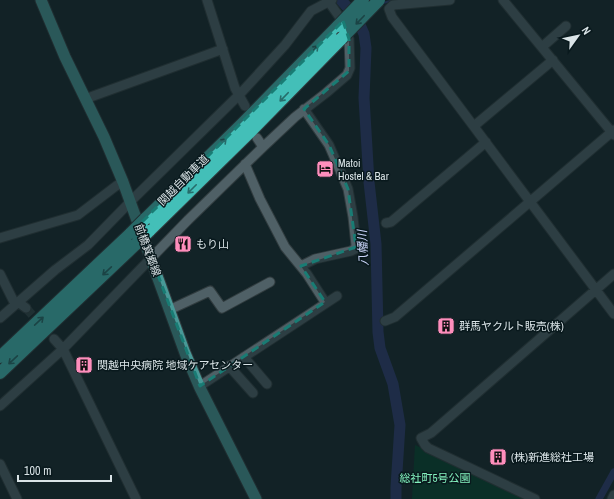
<svg xmlns="http://www.w3.org/2000/svg" width="614" height="499" font-family="'Archivo Narrow','Noto Sans JP',sans-serif">
  <style>
    .park { fill: #003f29 }
    .lines { fill: none; stroke-linecap: round; stroke-linejoin: round }
    .stream { stroke: #2d3870; stroke-width: 2 }
    .canal { stroke: #2d3870; stroke-width: 7 }
    .river { stroke: #2d3870; stroke-width: 11 }
    .minor-tunnel { stroke: #304044; stroke-width: 9; stroke-dasharray: 9 4.5; stroke-linecap: butt }
    .minor-casing { stroke: #313c3f; stroke-width: 11 }
    .major-casing { stroke: #313c3f; stroke-width: 13 }
    .highway-casing { stroke: #313c3f; stroke-width: 14 }
    .minor { stroke: #4f6066; stroke-width: 9 }
    .major { stroke: #489997; stroke-width: 11 }
    .highway { stroke: #43bfb8; stroke-width: 12 }
    .highway-bridge-casing { stroke: #313c3f; stroke-width: 14; stroke-linecap: butt }
    .highway-bridge { stroke: #43bfb8; stroke-width: 12 }
    .oneway { stroke: #266c6a }
    .marked { fill: none; stroke: #197c74; stroke-width: 3; stroke-dasharray: 8 5; stroke-linejoin: round }
    .labels { text-anchor: middle; stroke-width: 3; stroke-linejoin: round; paint-order: stroke }
    .poi-label { font-size: 11px; fill: #dae4e7; stroke: #09191d; text-anchor: start }
    .street-label { font-size: 11px; fill: #dae4e7; stroke: #09191d }
    .park-label { font-size: 11px; fill: #83f2be; stroke: #09191d }
    .water-label { font-size: 12px; font-style: italic; fill: #c8d3f6; stroke: #09191d }
  </style>
  <rect width="100%" height="100%" fill="#122327"/>
  <!-- park -->
  <path class="park" d="M 415,445 L 529,499 L 412,499 Z"/>
  <g class="lines">
    <!-- stream -->
    <path class="stream" d="M 383,3 L 394,0"/>
    <!-- canal -->
    <path class="canal" d="M 599,499 L 614,472"/>
    <!-- river -->
    <path class="river" d="M 341,0 L 357,18 L 364,34 L 366,48 L 364,98 L 369,182 L 376,244 L 378,332 L 380,348 L 393,384 L 400,425 L 396,487 L 396,499"/>
    <!-- minor-tunnel -->
    <path class="minor-tunnel" d="M 26,308 L 54,339"/>
    <defs>
      <path id="minor" d="M 207,0 L 235,88 L 245,106
        M 450,0 L 393,5 L 389,9 L 392,17 L 614,314
        M 503,0 L 614,135
        M 542,47 L 566,26
        M 85,99 L 223,49
        M 474,126 L 553,60
        M 257,138 L 263,147
        M 245,164 L 260,199 L 285,247 L 307,274 L 325,302
        M 386,223 L 391,222 L 486,142
        M 0,238 L 78,215 L 116,186 L 123,182
        M 301,266 L 315,259 L 351,251 L 355,249 L 356,245 L 353,217 L 348,189 L 329,145 L 304,109
        M 0,274 L 14,302 L 18,302 L 26,308
        M 169,310 L 210,291 L 222,308 L 270,282
        M 0,318 L 55,270 L 88,245 L 131,201 L 240,94 L 285,45 L 311,11 L 332,0
        M 385,321 L 395,317 L 614,130
        M 54,339 L 63,349 L 136,499
        M 244,357 L 267,384
        M 229,366 L 253,393
        M 200,386 L 337,296
        M 0,406 L 63,349 L 188,220 L 263,147 L 295,117 L 326,93 L 347,75 L 350,68 L 349,39 L 343,22 L 329,2
        M 0,464 L 17,499
        M 535,499 L 428,448 L 425,445 L 421,438 L 431,433 L 614,274
        M 612,499 L 614,495"/>
      <path id="major" d="M 41,0 L 65,57 L 104,137 L 123,182 L 185,353 L 200,388 L 256,499"/>
      <path id="highway" d="M 145,219 L 242,124 L 338,26
        M 149,231 L 249,133 L 341,39
        M 0,357 L 131,233
        M 0,373 L 136,244"/>
    </defs>
    <!-- minor casing -->
    <use href="#minor" class="minor-casing"/>
    <!-- major casing -->
    <use href="#major" class="major-casing"/>
    <!-- highway casing -->
    <use href="#highway" class="highway-casing"/>
    <!-- minor -->
    <use href="#minor" class="minor"/>
    <!-- major -->
    <use href="#major" class="major"/>
    <!-- highway -->
    <use href="#highway" class="highway"/>
    <defs>
      <path id="highway-bridge" d="M 338,26 L 363,0
        M 341,39 L 379,0
        M 131,233 L 145,219
        M 136,244 L 149,231"/>
    </defs>
    <!-- highway-bridge casing -->
    <use href="#highway-bridge" class="highway-bridge-casing"/>
    <!-- highway-bridge -->
    <use href="#highway-bridge" class="highway-bridge"/>
  </g>
  <!-- one-way arrows -->
  <defs><path id="oneway-shaft" d="M-6 0H5M1.5-3L5.5 0L1.5 3" fill="none" stroke-width="1.6" stroke-linecap="round" stroke-linejoin="round"/></defs>
  <g class="oneway">
    <use href="#oneway-shaft" transform="translate(360 20) rotate(134)"/>
    <use href="#oneway-shaft" transform="translate(314 50) rotate(-46)"/>
    <use href="#oneway-shaft" transform="translate(284 97) rotate(134)"/>
    <use href="#oneway-shaft" transform="translate(222 143) rotate(-45)"/>
    <use href="#oneway-shaft" transform="translate(192 189) rotate(135)"/>
    <use href="#oneway-shaft" transform="translate(107 271) rotate(137)"/>
    <use href="#oneway-shaft" transform="translate(39 321) rotate(-43)"/>
    <use href="#oneway-shaft" transform="translate(13 360) rotate(137)"/>
  </g>
  <!-- marked area -->
  <path d="M0 0H614V499H0ZM 343,21 L 349,39 L 349,71 L 304,109 L 329,145 L 348,189 L 356,247 L 301,266 L 325,302 L 200,386 L 139,225 Z" fill="#122327" fill-opacity=".55" fill-rule="evenodd"/>
  <path class="marked" d="M 343,21 L 349,39 L 349,71 L 304,109 L 329,145 L 348,189 L 356,247 L 301,266 L 325,302 L 200,386 L 139,225 Z"/>
  <!-- icons -->
  <defs>
    <symbol id="hotel-square" viewBox="-11 -11 22 22"><rect x="-9" y="-9" width="18" height="18" rx="4" fill="#fe8ebc" stroke="#09191d"/><path d="M-6-4.5h1.5V1H6V5H4.5V3h-9V5H-6ZM-4 0a1.8 1.8 0 1 1 3.6 0ZM.5 0V-2.5h3Q6-2.5 6 0Z" fill="#111"/></symbol>
    <symbol id="restaurant-square" viewBox="-11 -11 22 22"><rect x="-9" y="-9" width="18" height="18" rx="4" fill="#fe8ebc" stroke="#09191d"/><path d="M-5-6h1v4h1v-4h1v4h1v-4h1v5L-1.5 .5V6h-2V.5L-5-1ZM5-6V6H3V1.5H1.5Q1.5-4 5-6Z" fill="#111"/></symbol>
    <symbol id="building-square" viewBox="-11 -11 22 22"><rect x="-9" y="-9" width="18" height="18" rx="4" fill="#fe8ebc" stroke="#09191d"/><path d="M-4-6H4V6H1V3H-1V6H-4ZM-2.5-4.3h1.7v1.8h-1.7ZM.8-4.3h1.7v1.8H.8ZM-2.5-1h1.7V.8h-1.7ZM.8-1h1.7V.8H.8Z" fill="#111"/></symbol>
  </defs>
  <g fill-rule="evenodd">
    <use href="#hotel-square" x="315" y="159" width="20" height="20"/>
    <use href="#restaurant-square" x="173" y="234" width="20" height="20"/>
    <use href="#building-square" x="436" y="316" width="20" height="20"/>
    <use href="#building-square" x="74" y="355" width="20" height="20"/>
    <use href="#building-square" x="488" y="447" width="20" height="20"/>
  </g>
  <g class="labels">
    <!-- poi labels -->
    <g class="poi-label">
      <text x="338" y="167">Matoi<tspan x="338" dy="13">Hostel &amp; Bar</tspan></text>
      <text x="196" y="248">もり山</text>
      <text x="459" y="330">群馬ヤクルト販売(株)</text>
      <text x="97" y="369">関越中央病院 地域ケアセンター</text>
      <text x="511" y="461">(株)新進総社工場</text>
    </g>
    <!-- street labels -->
    <g class="street-label">
      <text transform="translate(183 180) rotate(-45)" y="4">関越自動車道</text>
      <text transform="translate(148 250) rotate(70)" y="4">前橋箕郷線</text>
    </g>
    <!-- park labels -->
    <g class="park-label">
      <text x="435" y="482">総社町5号公園</text>
    </g>
    <!-- water labels -->
    <g class="water-label">
      <text transform="translate(363 248) rotate(-93)" y="4">八幡川</text>
    </g>
  </g>
  <!-- north arrow -->
  <g transform="translate(578 36) rotate(57)" stroke="#09191d" stroke-width="3" paint-order="stroke">
  <path d="M0-3L7 15L0 10L-7 15Z" fill="#dae4e7"/>
  <text y="-6" font-size="11" font-weight="bold" text-anchor="middle" fill="#dae4e7">N</text>
  </g>
  <!-- scale -->
  <path d="M18 475v6h93v-6" fill="none" stroke="#dae4e7" stroke-width="2"/>
  <text x="24" y="475" font-size="12" fill="#dae4e7" stroke="#09191d" stroke-width="3" paint-order="stroke">100 m</text>
</svg>
